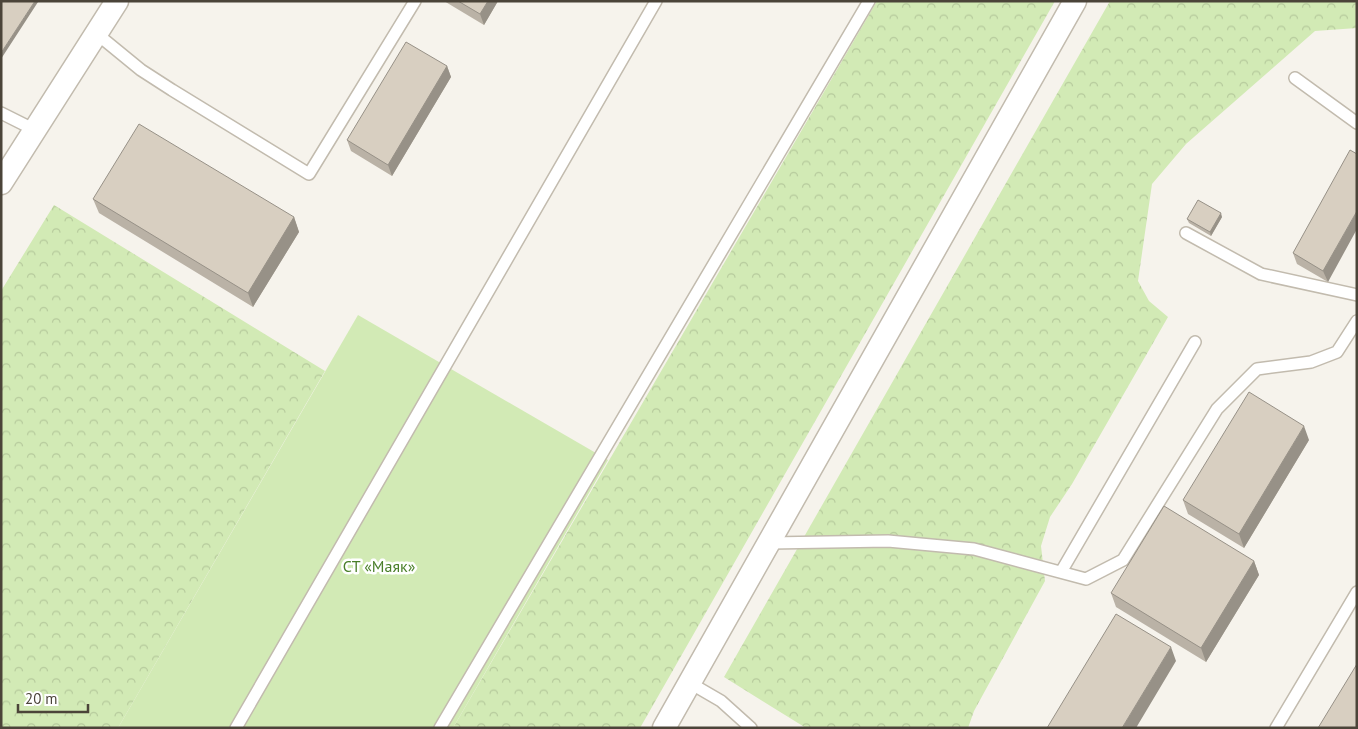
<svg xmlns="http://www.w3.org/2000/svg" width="1358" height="729" font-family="'PT Sans',sans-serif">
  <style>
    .forest { fill: url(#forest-crowns) }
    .garden { fill: #d2eab5 }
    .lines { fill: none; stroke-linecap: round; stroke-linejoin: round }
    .service-casing { stroke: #c2bbae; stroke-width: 14 }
    .minor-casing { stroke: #c2bbae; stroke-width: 25 }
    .service { stroke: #fff; stroke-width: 11 }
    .minor { stroke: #fff; stroke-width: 22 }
    .wall { fill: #bab2a6 }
    .shaded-wall { fill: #979187 }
    .building { fill: #d8cfc1; stroke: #979187 }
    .labels { text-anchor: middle; stroke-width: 5; stroke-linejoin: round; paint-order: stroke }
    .park-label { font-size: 16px; fill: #4a7f2a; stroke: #fff }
  </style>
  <defs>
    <pattern id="forest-crowns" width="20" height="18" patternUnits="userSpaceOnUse" patternTransform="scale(1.25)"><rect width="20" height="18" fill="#d2eab5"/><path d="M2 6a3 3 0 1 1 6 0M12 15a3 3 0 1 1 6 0" fill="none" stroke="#b6ca9c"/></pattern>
  </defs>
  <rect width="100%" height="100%" fill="#f6f3ec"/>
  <!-- forest -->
  <path class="forest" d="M 877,1 L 1055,1 L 640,728 L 453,728 Z
    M 1110,1 L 1357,1 L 1357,28 L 1315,31 L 1186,144 L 1152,184 L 1138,281 L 1149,301 L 1168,317 L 1072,484 L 1050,517 L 1041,546 L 1045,581 L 974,711 L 968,728 L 806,728 L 724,677 Z
    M 54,205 L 325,371 L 118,728 L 1,728 L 1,291 Z"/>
  <!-- garden -->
  <path class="garden" d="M 358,315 L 608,460 L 453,728 L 118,728 Z"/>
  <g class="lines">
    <defs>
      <path id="service" d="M 97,34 L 141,70 L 172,90 L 309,174 L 415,1
        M 1295,78 L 1357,123
        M 1,113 L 35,130
        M 1186,233 L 1261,274 L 1357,295
        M 770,543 L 888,541 L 974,549 L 1086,579 L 1123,560 L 1217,409 L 1257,369 L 1311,362 L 1337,352 L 1357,321
        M 1061,572 L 1195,342
        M 690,683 L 721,701 L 751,728
        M 236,728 L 656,1
        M 440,728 L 869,1
        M 1276,728 L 1357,592"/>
      <path id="minor" d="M 1,183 L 117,1
        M 664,728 L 1075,1"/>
    </defs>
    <!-- service casing -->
    <use href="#service" class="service-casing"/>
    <!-- minor casing -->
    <use href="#minor" class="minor-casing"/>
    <!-- service -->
    <use href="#service" class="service"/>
    <!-- minor -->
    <use href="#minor" class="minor"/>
  </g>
  <!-- wall -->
  <path class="wall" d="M 444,1 L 498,1 L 484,25 Z
    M 447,66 L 451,77 L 392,176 L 351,151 L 347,140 Z
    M 1357,154 L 1328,282 L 1297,264 L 1293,253 Z
    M 93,199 L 294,217 L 299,232 L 253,307 L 99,213 Z
    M 1222,217 L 1211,236 L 1189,223 L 1187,219 Z
    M 1309,440 L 1244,548 L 1188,514 L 1183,500 Z
    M 1254,561 L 1259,575 L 1206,662 L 1116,607 L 1111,593 Z"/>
  <!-- shaded-wall -->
  <path class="shaded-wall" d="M 35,1 L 38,2 L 1,59 L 1,53 Z
    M 488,1 L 498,1 L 484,25 L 480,14 Z
    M 447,66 L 451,77 L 392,176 L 388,165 Z
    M 1357,211 L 1357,229 L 1328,282 L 1323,271 Z
    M 1221,213 L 1222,217 L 1211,236 L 1210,232 Z
    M 294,217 L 299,232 L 253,307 L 248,293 Z
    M 1304,426 L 1309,440 L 1244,548 L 1239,534 Z
    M 1254,561 L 1259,575 L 1206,662 L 1201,648 Z
    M 1171,647 L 1176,661 L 1136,728 L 1122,728 Z"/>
  <!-- building -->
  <path class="building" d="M 1,1 L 35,1 L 1,53 Z
    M 458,1 L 488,1 L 480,14 Z
    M 406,42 L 447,66 L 388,165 L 347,140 Z
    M 139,124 L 294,217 L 248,293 L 93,199 Z
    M 1350,150 L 1357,154 L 1357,211 L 1323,271 L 1293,253 Z
    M 1198,200 L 1221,213 L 1210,232 L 1187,219 Z
    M 1249,392 L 1304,426 L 1239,534 L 1183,500 Z
    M 1164,506 L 1254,561 L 1201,648 L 1111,593 Z
    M 1116,614 L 1171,647 L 1122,728 L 1047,728 Z
    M 1357,664 L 1357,728 L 1318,728 Z"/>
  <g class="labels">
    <!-- park labels -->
    <g class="park-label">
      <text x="379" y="572">СТ «Маяк»</text>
    </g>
  </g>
  <!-- border -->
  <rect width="1358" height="729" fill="none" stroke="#4b4439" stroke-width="5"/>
  <!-- scale -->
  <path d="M18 704v8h70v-8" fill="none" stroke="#4b4439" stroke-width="2.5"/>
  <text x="25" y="704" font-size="15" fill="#4b4439" stroke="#ffffff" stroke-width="4" paint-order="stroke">20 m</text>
</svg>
